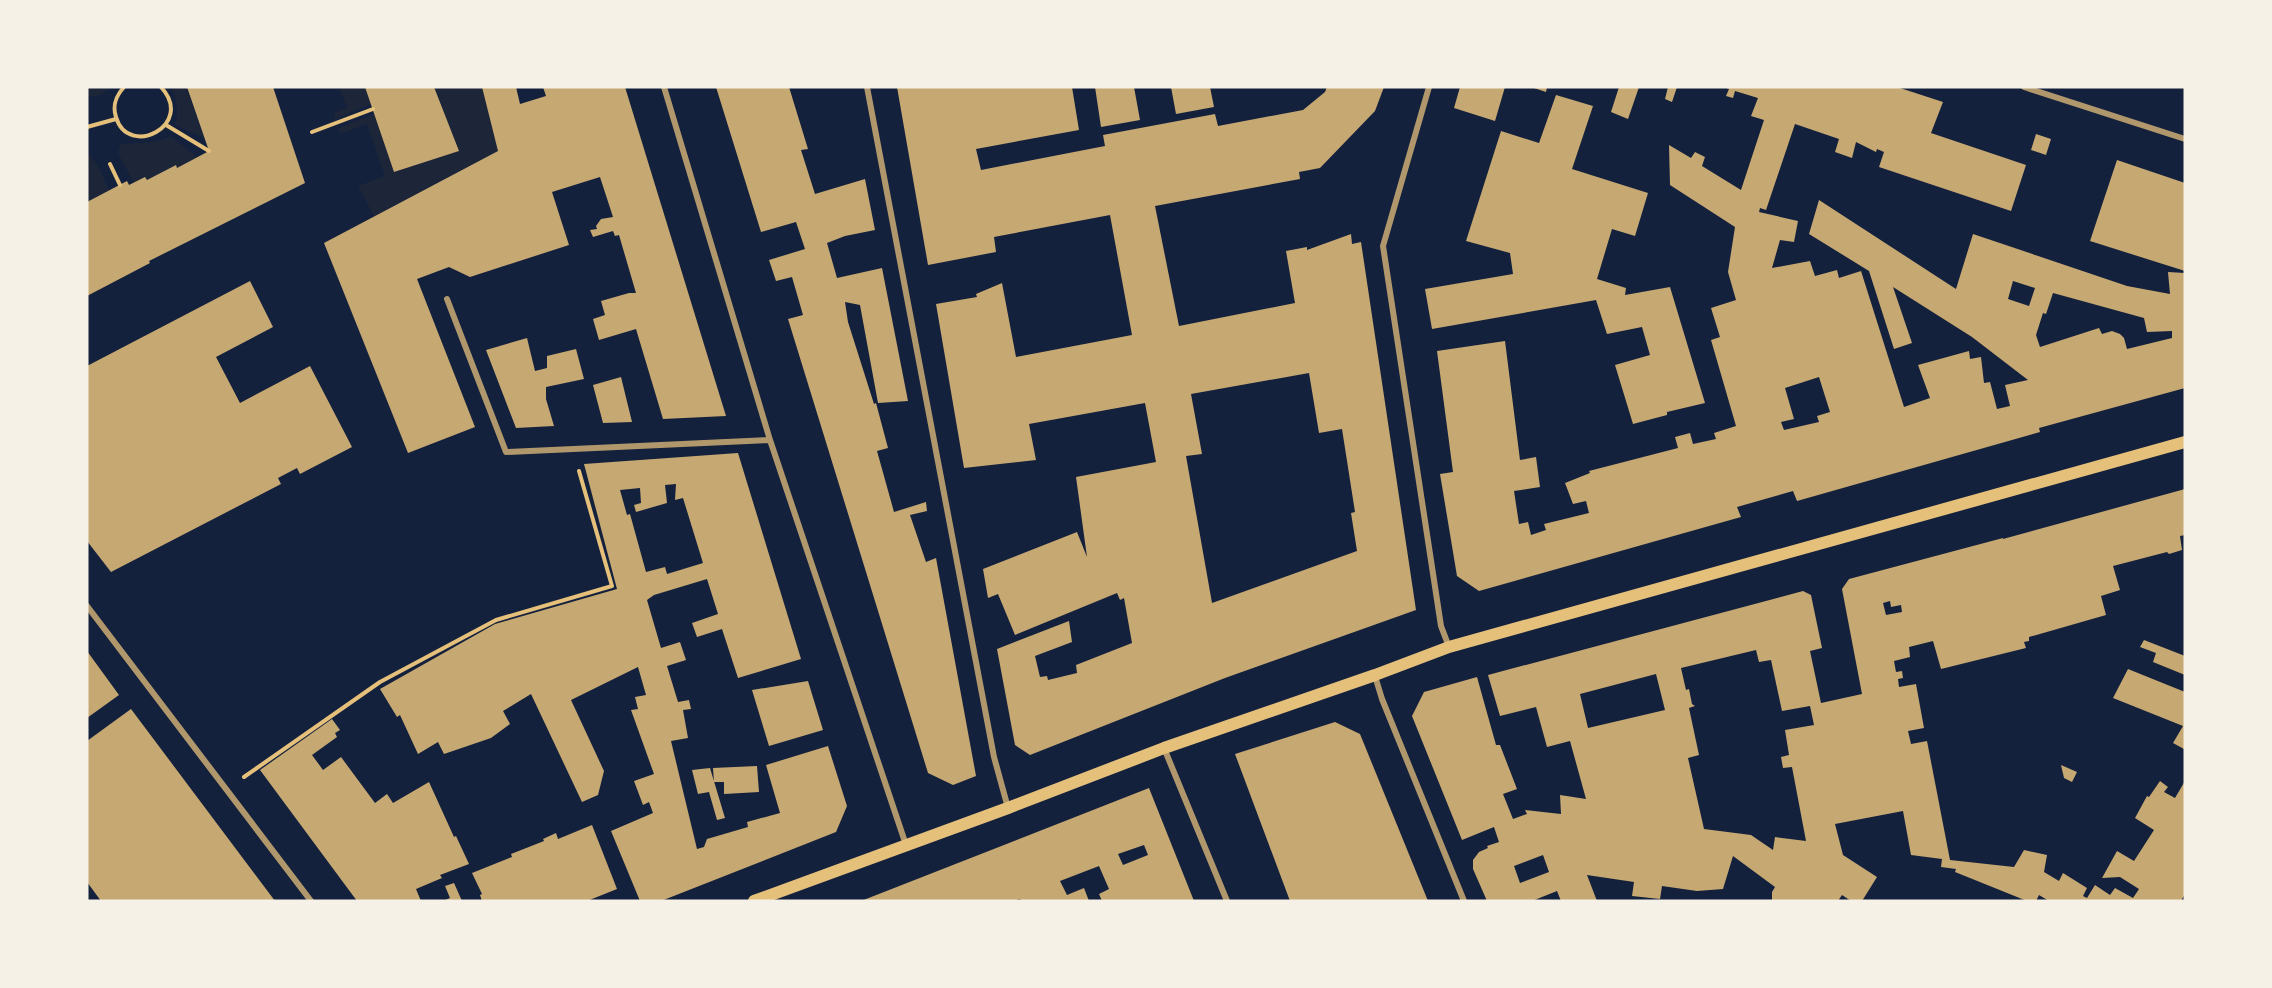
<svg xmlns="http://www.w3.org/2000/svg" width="2272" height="988" font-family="'Varela Round',sans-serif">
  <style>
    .green { fill: #1d2539 }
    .building { fill: #c6a872; fill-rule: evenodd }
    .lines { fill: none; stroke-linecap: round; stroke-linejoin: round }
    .path { stroke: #e5c07b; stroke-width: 4 }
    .minor { stroke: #b1986c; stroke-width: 6 }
    .secondary { stroke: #e5c07b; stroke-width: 12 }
  </style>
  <rect width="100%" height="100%" fill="#14213d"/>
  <!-- green -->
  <path class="green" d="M 87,87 L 110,87 C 103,94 98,97 87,96 Z
    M 171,87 L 186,87 L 204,138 L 175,125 C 179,111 177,101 171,87 Z
    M 339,87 L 365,87 L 371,104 L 335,119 L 334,113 L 347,108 Z
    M 437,87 L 482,87 L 498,151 L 374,216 L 358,186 L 385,176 L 367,124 L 340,134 L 339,128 L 374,114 L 395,172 L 458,151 L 435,88 Z
    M 171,136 L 197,157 L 178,168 L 175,165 L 147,180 L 145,177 L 134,183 L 118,153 L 120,144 C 140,142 152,145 171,136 Z
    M 87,152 L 98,166 L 109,190 L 87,202 Z"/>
  <!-- building -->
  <path class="building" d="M 187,87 L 273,87 L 305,183 L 149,261 L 150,263 L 87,296 L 87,202 L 127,181 L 129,185 L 145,177 L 147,180 L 176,165 L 177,168 L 209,151 Z
    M 365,87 L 434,87 L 459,151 L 394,172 Z
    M 482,87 L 516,87 L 520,104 L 546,96 L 543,87 L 625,87 L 726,416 L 663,419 L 636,329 L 599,340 L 593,319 L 605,315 L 601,301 L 629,293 L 636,293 L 619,235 L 615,236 L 613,231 L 593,237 L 590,230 L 597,229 L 596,226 L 601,219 L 613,217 L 600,177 L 552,192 L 569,245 L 470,277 L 449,267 L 417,279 L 475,427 L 408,453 L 324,243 L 498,151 Z
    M 716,87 L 789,87 L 808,149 L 801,150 L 815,194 L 865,179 L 875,230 L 845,236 L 827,243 L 837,278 L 882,268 L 908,401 L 878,403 L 860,305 L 845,302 L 848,322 L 874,404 L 876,403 L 888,448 L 877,451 L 894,512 L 926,502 L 927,511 L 910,515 L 926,562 L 936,558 L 976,776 L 953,785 L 928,773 L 788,319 L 803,315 L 792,277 L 776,281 L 769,260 L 805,249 L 796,222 L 761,232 Z
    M 897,87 L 1072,87 L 1079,130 L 976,149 L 981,170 L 1105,146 L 1103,135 L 1215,114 L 1218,126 L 1303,110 L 1325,92 L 1327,87 L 1384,87 L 1375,111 L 1320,168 L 1299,172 L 1300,179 L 1155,206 L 1179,326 L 1295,303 L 1286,251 L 1307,247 L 1307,250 L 1351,234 L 1352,244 L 1361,242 L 1416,610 L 1225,678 L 1030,755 L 1015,745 L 997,649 L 1069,621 L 1072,642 L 1035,656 L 1040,677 L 1047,676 L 1048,680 L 1077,673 L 1076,665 L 1132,643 L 1124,598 L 1120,600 L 1117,593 L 1015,635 L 998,594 L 988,598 L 983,569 L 1077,532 L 1087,557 L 1076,477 L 1156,462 L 1145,403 L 1029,424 L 1036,460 L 964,468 L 936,304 L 977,297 L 976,294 L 1002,283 L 1016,357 L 1132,335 L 1110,215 L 994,237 L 996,252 L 928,265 ZM 1309,373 L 1319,433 L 1342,429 L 1355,512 L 1351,513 L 1357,551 L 1212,603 L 1186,456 L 1202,454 L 1191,394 Z
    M 1095,87 L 1134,87 L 1140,120 L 1101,127 Z
    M 1171,87 L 1210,87 L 1214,107 L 1176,114 Z
    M 1460,87 L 1505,87 L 1495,121 L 1454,108 Z
    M 1531,87 L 1547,87 L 1546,92 Z
    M 1619,87 L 1639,87 L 1628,119 L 1611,112 Z
    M 1668,87 L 1677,87 L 1672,102 L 1665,99 Z
    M 1724,87 L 1897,87 L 1943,102 L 1931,133 L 2026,165 L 2011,211 L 1879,167 L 1884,152 L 1877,149 L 1876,152 L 1856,142 L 1852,158 L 1835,152 L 1839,139 L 1795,124 L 1766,210 L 1760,208 L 1759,212 L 1798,221 L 1794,242 L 1780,240 L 1772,268 L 1810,261 L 1815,276 L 1837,270 L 1839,278 L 1861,271 L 1904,407 L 1930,398 L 1918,365 L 1969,351 L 1970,359 L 1981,357 L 1984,383 L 1990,382 L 1997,409 L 2010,406 L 2005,385 L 2028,380 L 1972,337 L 1893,287 L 1912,343 L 1894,349 L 1869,271 L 1809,234 L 1819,200 L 1956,289 L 1973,234 L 2127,286 L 2170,294 L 2168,272 L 2185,273 L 2185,388 L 2039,428 L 2040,432 L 1797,501 L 1793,491 L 1737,507 L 1741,517 L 1479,591 L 1457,576 L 1440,474 L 1453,472 L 1437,351 L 1505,341 L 1520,460 L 1536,457 L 1540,487 L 1514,491 L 1519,524 L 1528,522 L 1531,535 L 1546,530 L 1544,524 L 1589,513 L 1586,501 L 1573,504 L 1565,483 L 1590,473 L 1589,471 L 1678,448 L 1675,437 L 1690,433 L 1693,444 L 1716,439 L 1714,433 L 1736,426 L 1711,340 L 1720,337 L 1711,308 L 1736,300 L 1728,272 L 1735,227 L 1670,185 L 1669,145 L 1691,158 L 1695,152 L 1705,157 L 1702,166 L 1741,190 L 1764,120 L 1751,116 L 1758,98 L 1735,91 L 1733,98 L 1726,96 L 1729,89 ZM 2013,281 L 2035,288 L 2029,306 L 2008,299 ZM 2053,293 L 2144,318 L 2147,332 L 2172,331 L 2172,338 L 2127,349 L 2124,338 L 2120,334 L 2112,331 L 2102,334 L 2099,328 L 2040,347 L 2036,335 L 2043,313 L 2046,314 ZM 1819,377 L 1830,412 L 1817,416 L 1819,422 L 1784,430 L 1781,422 L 1794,419 L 1785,388 Z
    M 1556,95 L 1593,106 L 1572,169 L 1648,193 L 1635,236 L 1612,229 L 1597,279 L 1626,288 L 1625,295 L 1670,287 L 1705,403 L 1667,412 L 1667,415 L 1633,424 L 1615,365 L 1650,355 L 1642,327 L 1607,334 L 1596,300 L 1432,329 L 1425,289 L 1513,274 L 1510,253 L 1466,241 L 1501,131 L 1539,143 Z
    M 2036,134 L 2051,139 L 2046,155 L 2031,150 Z
    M 2117,160 L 2185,183 L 2185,271 L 2090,241 Z
    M 250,281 L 273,327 L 216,357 L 240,403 L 310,366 L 352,447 L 300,474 L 297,468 L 278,478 L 281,484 L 111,572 L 87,541 L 87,366 Z
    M 527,338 L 535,371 L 547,368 L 547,356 L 576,349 L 584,379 L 546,387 L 546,399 L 554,426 L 516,428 L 486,350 Z
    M 621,377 L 632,422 L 603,423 L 593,385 Z
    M 738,453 L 801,659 L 738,678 L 722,629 L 697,637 L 692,623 L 718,614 L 707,579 L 654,595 L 647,600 L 661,648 L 680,642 L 686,660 L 667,666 L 678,702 L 689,700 L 691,709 L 683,710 L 688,738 L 671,741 L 697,849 L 704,847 L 707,839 L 748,827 L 747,822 L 780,813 L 766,765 L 828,746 L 847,806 L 836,832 L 661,901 L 640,901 L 611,831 L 653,813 L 649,802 L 643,805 L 634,781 L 654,774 L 631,710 L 638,709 L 635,697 L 646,695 L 638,667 L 571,700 L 604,771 L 598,795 L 582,802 L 531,694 L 503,711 L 510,724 L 491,738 L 444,754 L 438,742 L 418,754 L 400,715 L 397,717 L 380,689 L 495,624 L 617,589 L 584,464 ZM 676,484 L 675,500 L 683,498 L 703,563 L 667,574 L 665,567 L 646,572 L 630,514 L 627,515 L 620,490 L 640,488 L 641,503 L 634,505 L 636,512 L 667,503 L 665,485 Z
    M 2185,489 L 2185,535 L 2180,536 L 2182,550 L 2169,554 L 2167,552 L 2113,566 L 2120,590 L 2101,596 L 2106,615 L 2029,637 L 2029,641 L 2024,642 L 2026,648 L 1941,669 L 1933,641 L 1909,647 L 1910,657 L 1894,661 L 1896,672 L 1902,671 L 1903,678 L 1898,679 L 1899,687 L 1916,684 L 1924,728 L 1908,731 L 1911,744 L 1927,741 L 1950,860 L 2014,867 L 2024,850 L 2047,855 L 2044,872 L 2059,881 L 2063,873 L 2087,888 L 2083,896 L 2087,898 L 2095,885 L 2110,895 L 2115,888 L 2133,898 L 2139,889 L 2120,877 L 2102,878 L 2117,851 L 2134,861 L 2154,830 L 2135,818 L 2147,796 L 2149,797 L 2160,781 L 2168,787 L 2164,792 L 2175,798 L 2185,781 L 2185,894 L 2181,901 L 2049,901 L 2039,895 L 2036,901 L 2027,901 L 1955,872 L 1956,869 L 1941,867 L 1942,859 L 1911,855 L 1903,811 L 1835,824 L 1843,855 L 1877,877 L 1862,901 L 1851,901 L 1842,895 L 1838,901 L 1772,901 L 1772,892 L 1775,887 L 1733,856 L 1723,889 L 1697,891 L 1662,886 L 1660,899 L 1632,896 L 1634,882 L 1587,875 L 1597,901 L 1561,901 L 1557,891 L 1532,901 L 1487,901 L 1473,869 L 1473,860 L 1479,852 L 1488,848 L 1487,846 L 1499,842 L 1494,827 L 1462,840 L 1412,716 L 1424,692 L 1477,677 L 1496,745 L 1500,745 L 1517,789 L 1503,794 L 1513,819 L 1527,814 L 1525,810 L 1561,814 L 1560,795 L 1586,799 L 1570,741 L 1547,747 L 1536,707 L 1500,716 L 1488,675 L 1803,591 L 1811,595 L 1822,648 L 1810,651 L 1821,703 L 1862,694 L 1842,589 L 1849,579 L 2003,538 L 2003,539 ZM 1890,601 L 1891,607 L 1901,605 L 1902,612 L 1886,615 L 1883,603 ZM 1756,650 L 1759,662 L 1771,660 L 1782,711 L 1810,706 L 1814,725 L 1785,730 L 1789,755 L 1781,757 L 1783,768 L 1792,767 L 1806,841 L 1775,837 L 1773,850 L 1751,835 L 1704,829 L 1688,758 L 1699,755 L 1689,708 L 1695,706 L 1692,704 L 1689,689 L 1686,690 L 1681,668 ZM 1656,674 L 1665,710 L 1588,728 L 1580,694 ZM 1543,855 L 1549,872 L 1520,883 L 1514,866 Z
    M 2144,640 L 2185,656 L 2185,675 L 2153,662 L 2156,653 L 2140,647 Z
    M 87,651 L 119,695 L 87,718 Z
    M 2128,669 L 2185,692 L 2184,749 L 2173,743 L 2183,726 L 2113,698 Z
    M 808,681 L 823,730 L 769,746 L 752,690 Z
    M 131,709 L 275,901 L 101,901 L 87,882 L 87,741 Z
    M 332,719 L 340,730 L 335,733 L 337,737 L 312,755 L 323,770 L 341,757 L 375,803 L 387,794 L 393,803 L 429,782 L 454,837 L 456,836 L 469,864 L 440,875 L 442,878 L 416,889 L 421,901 L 357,901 L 260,770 Z
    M 1335,722 L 1360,734 L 1428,901 L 1290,901 L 1235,754 Z
    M 2061,765 L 2077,772 L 2072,782 L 2064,778 Z
    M 757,766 L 759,792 L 724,794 L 724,782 L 714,782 L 713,768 Z
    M 710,768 L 725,818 L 717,820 L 709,792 L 698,794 L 692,770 Z
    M 1149,788 L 1194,901 L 1102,901 L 1099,894 L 1109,889 L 1099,866 L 1060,881 L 1067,895 L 1084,888 L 1089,901 L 1021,901 L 1020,899 L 1013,901 L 861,901 ZM 1144,845 L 1148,855 L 1123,865 L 1118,854 Z
    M 592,825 L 617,889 L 587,901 L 482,901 L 480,895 L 482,894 L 472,873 L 512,857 L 511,854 L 544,841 L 543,839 L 556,833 L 558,839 Z
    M 454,883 L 462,901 L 443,901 L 450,898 L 445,886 Z"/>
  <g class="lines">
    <!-- path -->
    <path class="path" d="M 124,87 C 116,96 112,105 116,117 C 128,159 196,125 161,87
      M 166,125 L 209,151
      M 87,127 L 116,119
      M 312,132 L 373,109
      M 110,164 L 120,185
      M 244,777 L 380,682 L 496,620 L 612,586 L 579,471"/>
    <!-- minor -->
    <path class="minor" d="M 664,87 L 770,440 L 906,845
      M 867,87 L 994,757 L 1008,808
      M 1429,87 L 1383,246 L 1441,626 L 1449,647
      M 2024,87 L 2185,139
      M 447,299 L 506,452 L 770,440
      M 87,606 L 311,901
      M 1375,676 L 1382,699 L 1464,901
      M 1164,748 L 1227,901"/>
    <!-- secondary -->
    <path class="secondary" d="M 754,901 L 1008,808 L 1164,748 L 1375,675 L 1449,647 L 2185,442"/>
  </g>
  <!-- border -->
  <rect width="2272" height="988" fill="none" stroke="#f6f1e7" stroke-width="177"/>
</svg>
